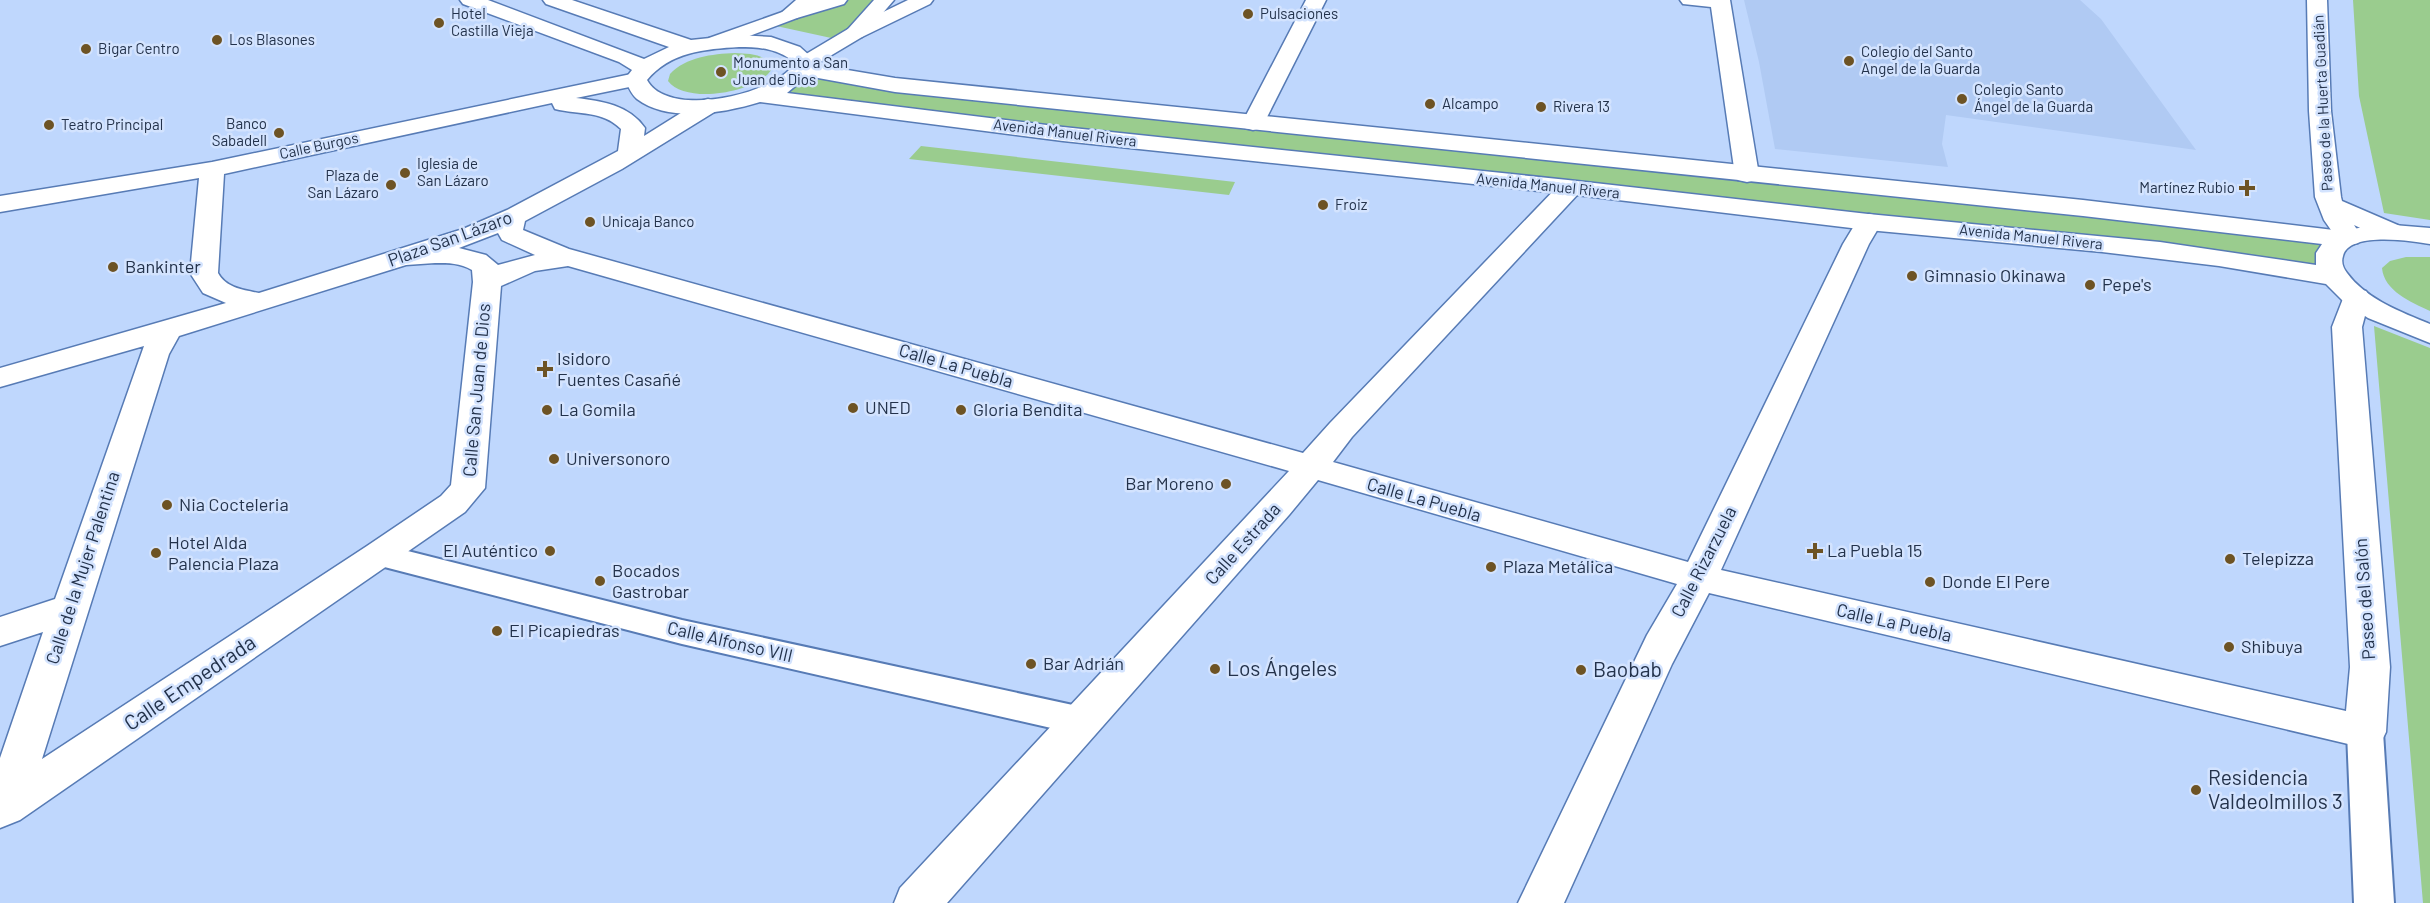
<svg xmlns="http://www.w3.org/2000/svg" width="2430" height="903" font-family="Barlow,sans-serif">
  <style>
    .built { fill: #b0caf3 }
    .green { fill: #9acc8e }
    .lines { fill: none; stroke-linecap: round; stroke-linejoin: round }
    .pedestrian-casing { stroke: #577bb5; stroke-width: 4 }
    .minor-casing { stroke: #577bb5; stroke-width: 3 }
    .tertiary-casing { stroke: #577bb5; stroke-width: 3 }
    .secondary-casing { stroke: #577bb5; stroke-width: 3 }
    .pedestrian { fill: #fff; fill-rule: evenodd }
    .minor { fill: #fff; fill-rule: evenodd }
    .tertiary { fill: #fff; fill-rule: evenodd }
    .secondary { fill: #fff; fill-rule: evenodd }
    .poi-dot { fill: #6d5324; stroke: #d3e3fe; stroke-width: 2 }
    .labels { text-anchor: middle; stroke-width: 5; stroke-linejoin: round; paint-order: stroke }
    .far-poi-label { font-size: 15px; fill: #23324b; stroke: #d3e3fe; text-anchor: start }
    .far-street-label { font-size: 15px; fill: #23324b; stroke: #d3e3fe }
    .street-label { font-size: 18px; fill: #23324b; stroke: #d3e3fe }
    .poi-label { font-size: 18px; fill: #23324b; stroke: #d3e3fe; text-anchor: start }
    .near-poi-label { font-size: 21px; fill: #23324b; stroke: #d3e3fe; text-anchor: start }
    .near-street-label { font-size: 21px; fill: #23324b; stroke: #d3e3fe }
  </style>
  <rect width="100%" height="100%" fill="#bfd7fd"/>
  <!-- built -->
  <path class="built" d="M 1744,0 L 2080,0 L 2101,19 L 2196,150 L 1946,115 L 1942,144 L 1948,167 L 1775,149 L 1759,62 Z"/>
  <!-- green -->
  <path class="green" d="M 837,0 L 884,0 L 845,41 L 767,24 Z
    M 2353,0 L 2430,0 L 2430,220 L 2384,213 L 2359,96 Z
    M 735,53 C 749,54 767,53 772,69 C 757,93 686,105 668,81 L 670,74 C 686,57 712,54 735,53 Z
    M 802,69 L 2344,239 L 2334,277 L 761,96 Z
    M 921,146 L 1235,182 L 1229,195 L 909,159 Z
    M 2406,257 L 2430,257 L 2430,311 C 2411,302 2384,291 2382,268 L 2390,261 Z
    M 2374,326 L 2430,348 L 2430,903 L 2423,903 Z"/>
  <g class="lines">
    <defs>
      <path id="pedestrian" d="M 380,544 L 682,620 L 1082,707 L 1095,711 L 1100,721 L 1095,731 L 1082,735 L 682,644 L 369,563 L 364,555 L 369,547 Z
        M 2365,718 L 2378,722 L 2383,732 L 2394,903 L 2354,903 L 2347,732 L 2352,722 Z"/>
      <path id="minor" d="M 796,0 L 818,0 L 797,18 L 783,18 L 780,14 Z
        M 908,0 L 933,0 L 930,4 L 862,37 L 848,37 L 845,33 L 848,29 Z
        M 1306,0 L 1326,0 L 1264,123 L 1261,128 L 1253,130 L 1245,128 L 1242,123 Z
        M 1680,0 L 1730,0 L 1759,175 L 1756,180 L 1747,182 L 1738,180 L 1735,175 L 1711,7 L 1683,4 Z
        M 2307,0 L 2327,0 L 2331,111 L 2341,197 L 2342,201 L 2400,226 L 2404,232 L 2400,238 C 2384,242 2369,232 2354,225 L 2362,237 L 2358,243 L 2349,245 L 2340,243 L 2324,220 L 2315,197 L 2309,111 Z
        M 636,73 L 644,74 L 647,79 L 644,84 L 576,98 C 602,101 629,105 645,128 L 644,136 L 700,101 L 708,99 L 716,101 L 719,106 L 716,111 L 622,169 L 525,221 L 523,230 L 569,249 L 1303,453 L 1330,423 L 1561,183 L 1570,181 L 1579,183 L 1582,188 L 1579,193 L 1352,437 L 1333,462 L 1688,562 L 1843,244 L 1860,216 L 1869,214 L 1878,216 L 1882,222 L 1869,244 L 1721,570 L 2346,711 L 2350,667 L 2332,327 L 2346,291 L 2356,289 L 2366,291 L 2370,297 L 2362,327 L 2390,667 L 2386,732 L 2380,744 L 2365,748 L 1709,593 L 1672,664 L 1564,903 L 1518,903 L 1647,635 L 1677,584 L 1318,480 L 1289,515 L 947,903 L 894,903 L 900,888 L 1289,471 L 568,266 L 535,271 L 501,286 L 485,488 L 465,512 L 20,820 L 0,828 L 0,758 L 43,632 L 0,646 L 0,617 L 55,599 L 144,346 L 0,387 L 0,368 L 226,303 L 203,293 L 190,273 L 199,178 L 0,212 L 0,196 L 212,162 ZM 552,103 L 555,109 C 579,115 602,110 621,129 L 618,151 L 507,210 L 463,229 L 259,293 C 244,290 226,288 218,273 L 224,174 ZM 498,233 L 502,240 L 535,255 L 498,265 L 486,255 L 459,248 ZM 435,263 C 449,263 460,263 472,270 L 473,282 L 451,485 L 441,496 L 367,546 L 42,759 L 169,354 L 179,336 L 406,265 Z"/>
      <path id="tertiary" d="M 816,0 L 847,0 L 844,4 L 797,18 L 723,46 L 716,48 L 709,46 L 706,42 L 709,38 Z
        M 874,0 L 894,0 L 862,37 L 810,68 L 803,70 L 796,68 L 792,64 L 796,60 L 848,29 Z"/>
      <path id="secondary" d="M 460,0 L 488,0 L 644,59 L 669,47 L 546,4 L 543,0 L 572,0 L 691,40 L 739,35 L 771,37 L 800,47 L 810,56 L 812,64 L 895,78 L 2083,200 L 2342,231 L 2381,224 L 2430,228 L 2430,244 C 2412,241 2349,231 2343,256 C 2341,262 2343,268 2347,273 C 2366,299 2401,312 2430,324 L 2430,343 L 2368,318 L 2344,302 L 2326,284 L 2219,266 L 2102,252 L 1868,230 L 1568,194 L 1063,141 L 760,102 C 724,113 669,123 637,99 C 631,94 628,86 625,79 L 632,70 L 619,62 L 463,4 ZM 739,47 C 757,47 774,48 790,59 L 791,68 C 767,96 667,118 647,80 C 670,52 705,49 739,47 ZM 807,76 L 895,92 L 2083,216 L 2322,244 L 2316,253 L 2316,265 L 2160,242 L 1868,214 L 1568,180 L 1063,127 L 787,93 Z"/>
    </defs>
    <!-- pedestrian casing -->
    <use href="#pedestrian" class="pedestrian-casing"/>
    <!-- minor casing -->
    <use href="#minor" class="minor-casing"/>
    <!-- tertiary casing -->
    <use href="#tertiary" class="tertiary-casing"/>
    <!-- secondary casing -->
    <use href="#secondary" class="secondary-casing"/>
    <!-- pedestrian -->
    <use href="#pedestrian" class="pedestrian"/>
    <!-- minor -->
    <use href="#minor" class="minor"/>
    <!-- tertiary -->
    <use href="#tertiary" class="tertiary"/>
    <!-- secondary -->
    <use href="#secondary" class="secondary"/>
  </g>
  <!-- markers -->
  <g class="poi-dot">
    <circle cx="1248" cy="14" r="6"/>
    <circle cx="439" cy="23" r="6"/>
    <circle cx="217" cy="40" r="6"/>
    <circle cx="86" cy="49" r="6"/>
    <circle cx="1849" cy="61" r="6"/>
    <circle cx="721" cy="72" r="6"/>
    <circle cx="1962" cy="99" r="6"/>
    <circle cx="1430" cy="104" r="6"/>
    <circle cx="1541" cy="107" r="6"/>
    <circle cx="49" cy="125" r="6"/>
    <circle cx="279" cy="133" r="6"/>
    <circle cx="405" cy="173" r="6"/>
    <circle cx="391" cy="185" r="6"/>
    <path d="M2244 179h6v6h6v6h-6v6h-6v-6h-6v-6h6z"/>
    <circle cx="1323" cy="205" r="6"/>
    <circle cx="590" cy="222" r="6"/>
    <circle cx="113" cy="267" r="6"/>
    <circle cx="1912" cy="276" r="6"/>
    <circle cx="2090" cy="285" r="6"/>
    <path d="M542 360h6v6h6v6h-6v6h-6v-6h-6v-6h6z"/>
    <circle cx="853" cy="408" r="6"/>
    <circle cx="547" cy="410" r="6"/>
    <circle cx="961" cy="410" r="6"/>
    <circle cx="554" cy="459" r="6"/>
    <circle cx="1226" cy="484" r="6"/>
    <circle cx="167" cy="505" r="6"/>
    <circle cx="550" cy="551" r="6"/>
    <path d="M1812 542h6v6h6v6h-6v6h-6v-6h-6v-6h6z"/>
    <circle cx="156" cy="553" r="6"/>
    <circle cx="2230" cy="559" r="6"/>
    <circle cx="1491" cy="567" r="6"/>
    <circle cx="600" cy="581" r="6"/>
    <circle cx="1930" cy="582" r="6"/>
    <circle cx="497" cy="631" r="6"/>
    <circle cx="2229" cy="647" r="6"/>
    <circle cx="1031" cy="664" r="6"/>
    <circle cx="1215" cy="669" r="6"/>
    <circle cx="1581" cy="670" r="6"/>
    <circle cx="2196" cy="790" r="6"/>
  </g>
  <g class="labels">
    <!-- far-poi labels -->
    <g class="far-poi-label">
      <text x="451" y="19">Hotel<tspan x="451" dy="17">Castilla Vieja</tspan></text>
      <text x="1260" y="19">Pulsaciones</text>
      <text x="229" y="45">Los Blasones</text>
      <text x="98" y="54">Bigar Centro</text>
      <text x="1861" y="57">Colegio del Santo<tspan x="1861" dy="17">Angel de la Guarda</tspan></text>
      <text x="733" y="68">Monumento a San<tspan x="733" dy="17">Juan de Dios</tspan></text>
      <text x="1974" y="95">Colegio Santo<tspan x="1974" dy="17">Ángel de la Guarda</tspan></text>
      <text x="1442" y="109">Alcampo</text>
      <text x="1553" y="112">Rivera 13</text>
      <text x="267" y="129" text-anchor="end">Banco<tspan x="267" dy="17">Sabadell</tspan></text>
      <text x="61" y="130">Teatro Principal</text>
      <text x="417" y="169">Iglesia de<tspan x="417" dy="17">San Lázaro</tspan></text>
      <text x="379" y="181" text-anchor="end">Plaza de<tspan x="379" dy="17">San Lázaro</tspan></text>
      <text x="2235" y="193" text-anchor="end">Martínez Rubio</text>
      <text x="1335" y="210">Froiz</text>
      <text x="602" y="227">Unicaja Banco</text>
    </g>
    <!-- far-street labels -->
    <g class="far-street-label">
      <text transform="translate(2323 103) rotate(-93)" y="5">Paseo de la Huerta Guadián</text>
      <text transform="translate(1065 133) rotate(7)" y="5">Avenida Manuel Rivera</text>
      <text transform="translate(319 146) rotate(-12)" y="5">Calle Burgos</text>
      <text transform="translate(1548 186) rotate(6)" y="5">Avenida Manuel Rivera</text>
      <text transform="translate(2031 237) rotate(6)" y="5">Avenida Manuel Rivera</text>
    </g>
    <!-- street labels -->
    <g class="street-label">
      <text transform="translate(450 239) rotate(-20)" y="6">Plaza San Lázaro</text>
      <text transform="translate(956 366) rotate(16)" y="6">Calle La Puebla</text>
      <text transform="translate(477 390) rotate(-85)" y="6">Calle San Juan de Dios</text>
      <text transform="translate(1424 500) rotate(16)" y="6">Calle La Puebla</text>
      <text transform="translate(1243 544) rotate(-48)" y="6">Calle Estrada</text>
      <text transform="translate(1704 562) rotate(-63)" y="6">Calle Rizarzuela</text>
      <text transform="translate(83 568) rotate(-72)" y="6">Calle de la Mujer Palentina</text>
      <text transform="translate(2365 599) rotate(-94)" y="6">Paseo del Salón</text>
      <text transform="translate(1894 623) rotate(13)" y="6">Calle La Puebla</text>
      <text transform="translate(730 642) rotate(13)" y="6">Calle Alfonso VIII</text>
    </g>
    <!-- poi labels -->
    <g class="poi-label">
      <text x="125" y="273">Bankinter</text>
      <text x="1924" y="282">Gimnasio Okinawa</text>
      <text x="2102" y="291">Pepe's</text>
      <text x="557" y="365">Isidoro<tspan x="557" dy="21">Fuentes Casañé</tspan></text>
      <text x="865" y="414">UNED</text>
      <text x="559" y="416">La Gomila</text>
      <text x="973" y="416">Gloria Bendita</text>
      <text x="566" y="465">Universonoro</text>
      <text x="1214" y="490" text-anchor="end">Bar Moreno</text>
      <text x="179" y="511">Nia Cocteleria</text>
      <text x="168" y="549">Hotel Alda<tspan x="168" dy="21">Palencia Plaza</tspan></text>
      <text x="538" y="557" text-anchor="end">El Auténtico</text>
      <text x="1827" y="557">La Puebla 15</text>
      <text x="2242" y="565">Telepizza</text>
      <text x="1503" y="573">Plaza Metálica</text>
      <text x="612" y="577">Bocados<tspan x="612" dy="21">Gastrobar</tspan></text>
      <text x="1942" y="588">Donde El Pere</text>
      <text x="509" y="637">El Picapiedras</text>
      <text x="2241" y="653">Shibuya</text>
      <text x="1043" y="670">Bar Adrián</text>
    </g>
    <!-- near-poi labels -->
    <g class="near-poi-label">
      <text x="1227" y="676">Los Ángeles</text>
      <text x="1593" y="677">Baobab</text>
      <text x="2208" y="785">Residencia<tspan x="2208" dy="24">Valdeolmillos 3</tspan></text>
    </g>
    <!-- near-street labels -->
    <g class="near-street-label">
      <text transform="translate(190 683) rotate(-34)" y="7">Calle Empedrada</text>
    </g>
  </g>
</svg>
